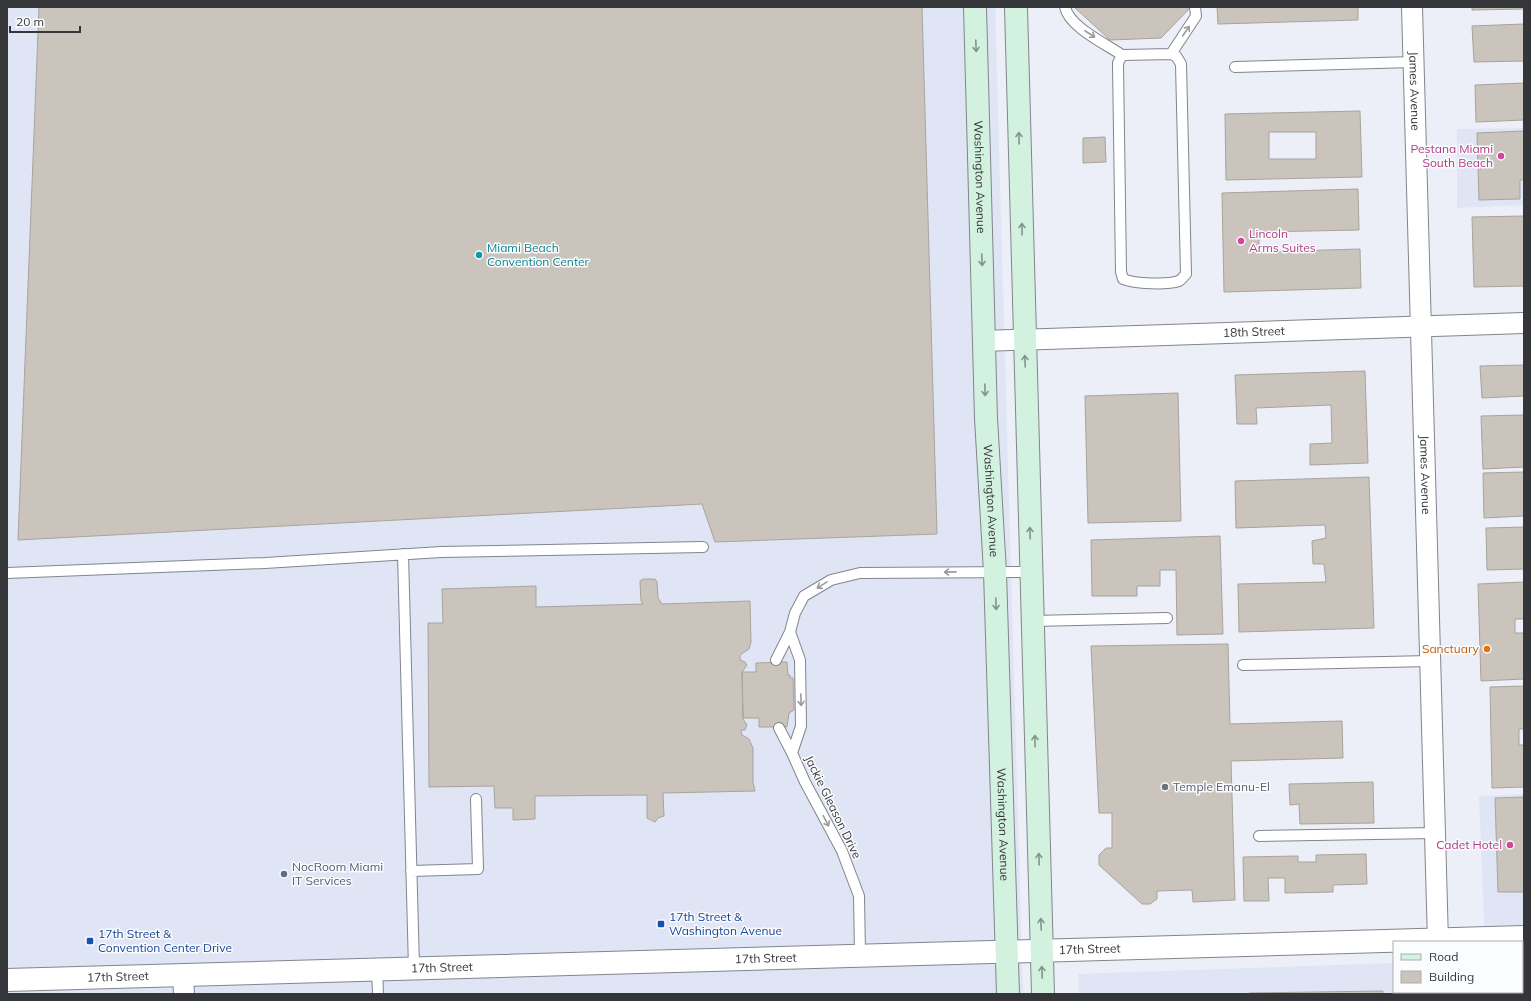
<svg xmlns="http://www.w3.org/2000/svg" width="1531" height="1001" font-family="Mulish,sans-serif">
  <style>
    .built { fill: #dfe5f5 }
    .building { fill: #cac4bd; stroke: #a8a39c; fill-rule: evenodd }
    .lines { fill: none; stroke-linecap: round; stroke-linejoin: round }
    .service-casing { stroke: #82858c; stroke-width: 12 }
    .minor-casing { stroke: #82858c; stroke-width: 22 }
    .tertiary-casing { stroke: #82858c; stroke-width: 24 }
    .secondary-casing { stroke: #82858c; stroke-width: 24 }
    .service { stroke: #fff; stroke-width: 10 }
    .minor { stroke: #fff; stroke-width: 20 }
    .tertiary { stroke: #fff; stroke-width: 22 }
    .secondary { stroke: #d2f1de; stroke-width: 22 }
    .oneway { stroke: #9a9a9c }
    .oneway2 { stroke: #84948c }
    .hotel-dot { fill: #d1479c; stroke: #fbfcfe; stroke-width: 1.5 }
    .culture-dot { fill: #0f9aa8; stroke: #fbfcfe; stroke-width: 1.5 }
    .food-dot { fill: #e8710a; stroke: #fbfcfe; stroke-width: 1.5 }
    .worship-dot { fill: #6b7280; stroke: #fbfcfe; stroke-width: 1.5 }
    .service-dot { fill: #5c6f8a; stroke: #fbfcfe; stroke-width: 1.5 }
    .transit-dot { fill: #1a4fb4; stroke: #fbfcfe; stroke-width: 1.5 }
    .labels { text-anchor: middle; stroke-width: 3; stroke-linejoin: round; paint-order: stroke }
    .street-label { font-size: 12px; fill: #353639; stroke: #fbfcfe }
    .hotel-label { font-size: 12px; fill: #b23c85; stroke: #fbfcfe; text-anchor: end }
    .culture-label { font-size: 12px; fill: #0d838f; stroke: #fbfcfe; text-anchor: start }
    .food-label { font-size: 12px; fill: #c56008; stroke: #fbfcfe; text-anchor: end }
    .worship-label { font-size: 12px; fill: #5b616d; stroke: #fbfcfe; text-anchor: start }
    .service-label { font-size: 12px; fill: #4e5e75; stroke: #fbfcfe; text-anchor: start }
    .transit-label { font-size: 12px; fill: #164399; stroke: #fbfcfe; text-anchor: start }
  </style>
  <rect width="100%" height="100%" fill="#eceff7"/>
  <!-- built -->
  <path class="built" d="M 7,7 L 995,7 L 1023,994 L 7,994 Z
    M 1524,128 L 1524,205 L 1457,208 L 1457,129 Z
    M 1524,794 L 1524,994 L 1079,994 L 1078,974 L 1394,963 L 1394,992 L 1522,992 L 1522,942 L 1485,942 L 1479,796 Z"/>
  <!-- building -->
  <path class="building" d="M 39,7 L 922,7 L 937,534 L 715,542 L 702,504 L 18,540 Z
    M 1074,7 L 1191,7 L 1161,38 L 1110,40 Z
    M 1217,7 L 1358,7 L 1358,20 L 1218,24 Z
    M 1472,7 L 1524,7 L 1524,9 L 1472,10 Z
    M 1524,24 L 1524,61 L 1474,62 L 1472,26 Z
    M 1524,83 L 1524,120 L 1476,122 L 1475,85 Z
    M 1360,111 L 1362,177 L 1226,180 L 1225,114 ZM 1269,132 L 1316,132 L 1316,159 L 1269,159 Z
    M 1524,131 L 1524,180 L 1520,180 L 1520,199 L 1479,200 L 1477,133 Z
    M 1105,137 L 1106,162 L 1083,163 L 1083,138 Z
    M 1358,189 L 1359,230 L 1259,232 L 1259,252 L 1360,249 L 1361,288 L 1224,292 L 1222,193 Z
    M 1524,216 L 1524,286 L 1474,287 L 1472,217 Z
    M 1524,365 L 1524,396 L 1482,398 L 1480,366 Z
    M 1365,371 L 1368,463 L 1310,465 L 1310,444 L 1332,443 L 1331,405 L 1256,408 L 1257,424 L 1237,424 L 1235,375 Z
    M 1178,393 L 1181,521 L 1088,523 L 1085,396 Z
    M 1524,415 L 1524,467 L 1483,469 L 1481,416 Z
    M 1524,472 L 1524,516 L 1484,518 L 1483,473 Z
    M 1369,477 L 1374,628 L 1239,632 L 1238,584 L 1326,582 L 1324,564 L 1313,564 L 1312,541 L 1326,538 L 1325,525 L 1236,528 L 1235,481 Z
    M 1524,527 L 1524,569 L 1487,570 L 1486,528 Z
    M 1220,536 L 1223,634 L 1177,635 L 1176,570 L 1160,570 L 1160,586 L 1137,586 L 1137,596 L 1092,596 L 1091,540 Z
    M 643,579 L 655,579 L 657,582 L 658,598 L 662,604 L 750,601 L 751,642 L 749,649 L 740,655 L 740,660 L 745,662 L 747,665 L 742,672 L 743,719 L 747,725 L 745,730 L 741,730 L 742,735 L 749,739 L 753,748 L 753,782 L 755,791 L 663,793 L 664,816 L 658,818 L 655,822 L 647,818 L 647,795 L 535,796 L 535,819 L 513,820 L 513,808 L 495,808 L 494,786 L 429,787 L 428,623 L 443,623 L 442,589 L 536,586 L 536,607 L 643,604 L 641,601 L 640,581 Z
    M 1524,582 L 1524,619 L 1515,619 L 1515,633 L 1524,633 L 1524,679 L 1481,681 L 1478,584 Z
    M 1228,644 L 1230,724 L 1342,721 L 1343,758 L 1231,761 L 1235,900 L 1193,902 L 1192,890 L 1157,891 L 1157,899 L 1150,904 L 1142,904 L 1099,865 L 1099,855 L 1106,848 L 1112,848 L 1112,813 L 1099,813 L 1091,646 Z
    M 787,662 L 788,675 L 790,675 L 790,678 L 793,678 L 794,710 L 789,713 L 787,727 L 759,727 L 759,718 L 743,718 L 742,672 L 756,672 L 756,663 Z
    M 1524,686 L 1524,729 L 1519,729 L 1519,745 L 1524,745 L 1524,787 L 1492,788 L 1490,687 Z
    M 1373,782 L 1374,823 L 1300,824 L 1299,804 L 1290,805 L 1289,784 Z
    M 1524,797 L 1524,892 L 1498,892 L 1495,798 Z
    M 1366,854 L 1367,884 L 1333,885 L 1333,892 L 1285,893 L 1285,878 L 1268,878 L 1269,901 L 1244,901 L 1243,857 L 1298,856 L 1298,862 L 1316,862 L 1316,855 Z
    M 1522,981 L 1524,981 L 1524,994 L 1498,994 L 1498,992 L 1522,992 Z
    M 1383,991 L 1383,994 L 1249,994 L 1249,993 Z"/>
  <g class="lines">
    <defs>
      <path id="service" d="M 1065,7 C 1069,27 1106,44 1122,55
        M 1171,54 L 1176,56 L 1181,64 L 1186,274 C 1183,277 1182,279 1179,281 C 1167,285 1135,284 1123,279 L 1121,272 L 1118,63 L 1122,55 Z
        M 1171,54 L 1196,16 L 1195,7
        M 1235,67 L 1414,62
        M 403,554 L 414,968
        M 7,573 L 265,563 L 441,552 L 703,547
        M 1032,621 L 1167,618
        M 776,660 L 790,632
        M 1243,665 L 1430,661
        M 779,728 L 792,753
        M 1259,836 L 1435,833
        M 411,871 L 478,869 L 476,799
        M 860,955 L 859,896 L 842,851 L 805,782 L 792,753 L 801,726 L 800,660 L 790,632 L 795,613 L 804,596 L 831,580 L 860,573 L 1031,572
        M 377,969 L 378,994"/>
      <g id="minor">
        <path id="s1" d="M 1412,7 L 1438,942"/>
        <path id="s2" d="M 984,341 L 1524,323"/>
        <path d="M 183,975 L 184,994"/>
        <path d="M 1439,992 L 1439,994"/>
      </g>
      <g id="tertiary">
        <path id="s3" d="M 7,980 L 1524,937"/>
      </g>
      <g id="secondary">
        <path id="s4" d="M 975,7 L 986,418 L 995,572 L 1008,994"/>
        <path d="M 1016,7 L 1043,994"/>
      </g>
    </defs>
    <!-- service casing -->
    <use href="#service" class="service-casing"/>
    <!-- minor casing -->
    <use href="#minor" class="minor-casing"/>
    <!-- tertiary casing -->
    <use href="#tertiary" class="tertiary-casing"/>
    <!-- secondary casing -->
    <use href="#secondary" class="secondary-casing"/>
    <!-- service -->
    <use href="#service" class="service"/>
    <!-- minor -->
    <use href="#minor" class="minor"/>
    <!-- tertiary -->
    <use href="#tertiary" class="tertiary"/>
    <!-- secondary -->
    <use href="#secondary" class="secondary"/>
  </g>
  <!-- one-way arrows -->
  <defs><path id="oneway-shaft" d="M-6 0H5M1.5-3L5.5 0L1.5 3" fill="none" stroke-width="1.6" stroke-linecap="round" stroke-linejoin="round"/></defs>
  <g class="oneway">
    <use href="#oneway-shaft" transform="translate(1186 31) rotate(-56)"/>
    <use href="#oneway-shaft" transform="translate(1090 34) rotate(33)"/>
    <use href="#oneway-shaft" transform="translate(950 572) rotate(179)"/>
    <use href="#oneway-shaft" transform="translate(822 585) rotate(149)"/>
    <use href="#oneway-shaft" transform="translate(801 700) rotate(88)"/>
    <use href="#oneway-shaft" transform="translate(826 821) rotate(62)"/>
  </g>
  <g class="oneway2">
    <use href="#oneway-shaft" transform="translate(976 46) rotate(88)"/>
    <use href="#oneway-shaft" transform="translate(1019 138) rotate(-91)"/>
    <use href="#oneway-shaft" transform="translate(1022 229) rotate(-91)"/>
    <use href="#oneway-shaft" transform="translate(982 260) rotate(88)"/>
    <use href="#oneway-shaft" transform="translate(1025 361) rotate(-92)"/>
    <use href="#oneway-shaft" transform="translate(985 390) rotate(89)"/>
    <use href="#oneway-shaft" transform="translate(1030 533) rotate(-92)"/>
    <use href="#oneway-shaft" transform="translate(996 604) rotate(88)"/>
    <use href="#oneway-shaft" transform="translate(1035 741) rotate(-91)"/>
    <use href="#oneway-shaft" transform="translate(1039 859) rotate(-92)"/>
    <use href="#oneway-shaft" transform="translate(1041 924) rotate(-92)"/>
    <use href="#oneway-shaft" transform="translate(1042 972) rotate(-92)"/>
  </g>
  <!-- markers -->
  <g class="hotel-dot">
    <circle cx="1501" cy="156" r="4"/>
    <circle cx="1241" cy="241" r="4"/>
    <circle cx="1510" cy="845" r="4"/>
  </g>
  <circle class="culture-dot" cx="479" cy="255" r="4"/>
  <circle class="food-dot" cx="1487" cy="649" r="4"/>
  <circle class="worship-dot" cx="1165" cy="787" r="4"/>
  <circle class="service-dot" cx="284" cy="874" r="4"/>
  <g class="transit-dot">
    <rect x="657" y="920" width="8" height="8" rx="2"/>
    <rect x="86" y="937" width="8" height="8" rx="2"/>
  </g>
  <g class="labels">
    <!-- street labels -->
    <g class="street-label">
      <text dy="4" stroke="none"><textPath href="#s1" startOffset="84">James Avenue</textPath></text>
      <text dy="4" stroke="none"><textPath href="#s4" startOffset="170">Washington Avenue</textPath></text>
      <text dy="4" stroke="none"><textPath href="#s2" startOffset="270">18th Street</textPath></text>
      <text dy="4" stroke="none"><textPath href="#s1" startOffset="468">James Avenue</textPath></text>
      <text dy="4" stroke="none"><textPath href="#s4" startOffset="494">Washington Avenue</textPath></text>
      <text transform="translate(833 807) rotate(64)" y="4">Jackie Gleason Drive</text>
      <text dy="4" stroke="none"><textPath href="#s4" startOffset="818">Washington Avenue</textPath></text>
      <text dy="4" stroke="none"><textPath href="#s3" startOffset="1083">17th Street</textPath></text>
      <text dy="4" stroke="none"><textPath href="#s3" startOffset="759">17th Street</textPath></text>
      <text dy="4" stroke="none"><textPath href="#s3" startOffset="435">17th Street</textPath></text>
      <text dy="4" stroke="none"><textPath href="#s3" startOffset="111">17th Street</textPath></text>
    </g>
    <!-- hotel labels -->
    <g class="hotel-label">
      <text x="1493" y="153">Pestana Miami<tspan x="1493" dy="14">South Beach</tspan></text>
      <text x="1249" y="238" text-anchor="start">Lincoln<tspan x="1249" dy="14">Arms Suites</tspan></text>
      <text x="1502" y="849">Cadet Hotel</text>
    </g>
    <!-- culture labels -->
    <g class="culture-label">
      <text x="487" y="252">Miami Beach<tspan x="487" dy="14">Convention Center</tspan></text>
    </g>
    <!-- food labels -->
    <g class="food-label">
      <text x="1479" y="653">Sanctuary</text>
    </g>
    <!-- worship labels -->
    <g class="worship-label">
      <text x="1173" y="791">Temple Emanu-El</text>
    </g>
    <!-- service labels -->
    <g class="service-label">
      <text x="292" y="871">NocRoom Miami<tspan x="292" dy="14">IT Services</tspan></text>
    </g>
    <!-- transit labels -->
    <g class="transit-label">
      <text x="669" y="921">17th Street &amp;<tspan x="669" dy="14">Washington Avenue</tspan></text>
      <text x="98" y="938">17th Street &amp;<tspan x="98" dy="14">Convention Center Drive</tspan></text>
    </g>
  </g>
  <!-- border -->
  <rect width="1531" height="1001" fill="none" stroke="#353639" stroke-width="16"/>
  <!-- legend -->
  <rect x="1393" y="941" width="130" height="52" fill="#fbfcfe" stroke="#acadaf"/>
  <rect x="1401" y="954" width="20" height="6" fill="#d2f1de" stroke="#acadaf"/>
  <text x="1429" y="961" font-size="12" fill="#353639">Road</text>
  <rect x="1401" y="971" width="20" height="12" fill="#cac4bd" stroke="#acadaf"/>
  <text x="1429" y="981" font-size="12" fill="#353639">Building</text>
  <!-- scale -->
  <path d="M10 26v6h70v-6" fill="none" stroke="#353639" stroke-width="2"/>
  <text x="16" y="26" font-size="12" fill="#353639" stroke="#fbfcfe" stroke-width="3" paint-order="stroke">20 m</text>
</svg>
